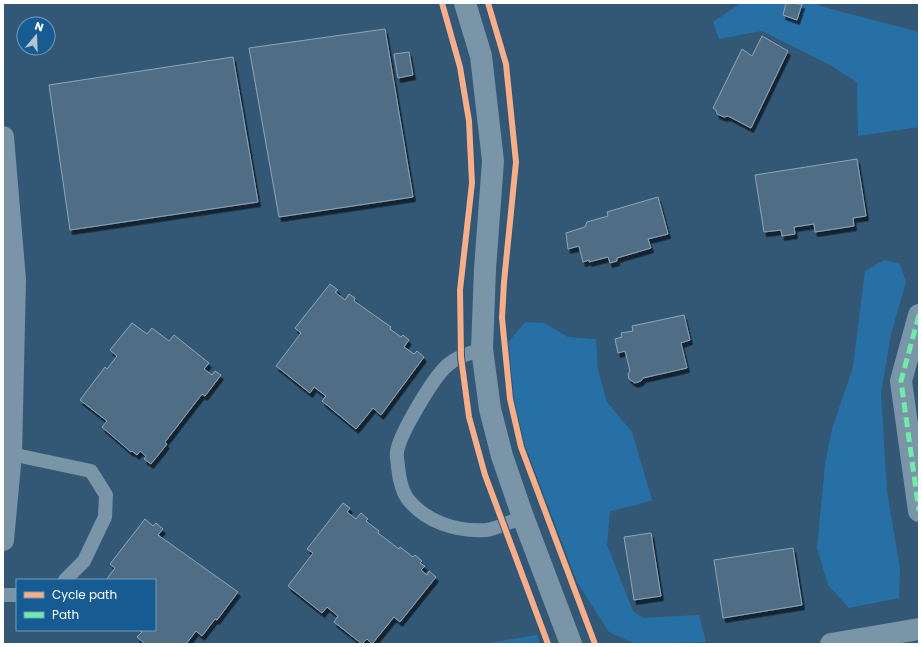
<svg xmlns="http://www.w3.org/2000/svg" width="922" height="647" font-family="Poppins,sans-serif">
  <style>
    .green { fill: #2770a6 }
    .building { fill: #4f6d84; stroke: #8fa6b6; filter: url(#shadow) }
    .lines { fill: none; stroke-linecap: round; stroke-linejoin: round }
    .lane { stroke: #7a94a8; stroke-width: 14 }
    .street { stroke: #7a94a8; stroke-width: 22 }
    .quiet { stroke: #6deda7; stroke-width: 5; stroke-dasharray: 10 5; stroke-linecap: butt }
    .cycleway-casing { stroke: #165b91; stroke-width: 8 }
    .cycleway { stroke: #ffac80; stroke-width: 6 }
  </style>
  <defs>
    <filter id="shadow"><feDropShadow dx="2.5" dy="4.5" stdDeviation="0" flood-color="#0009"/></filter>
  </defs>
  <rect width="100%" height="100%" fill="#325875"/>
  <!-- green -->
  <path class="green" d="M 741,3 L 816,3 L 820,6 L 919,32 L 919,127 L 858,136 L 857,82 L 828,64 L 762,31 L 719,39 L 713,22 Z
    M 884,260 L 900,264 L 906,282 L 891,334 L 881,393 L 887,492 L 900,569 L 899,598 L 849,608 L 828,585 L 817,548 L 825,465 L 832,429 L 853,367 L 865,271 Z
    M 525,322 L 544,323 L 568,337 L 596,339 L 598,370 L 607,402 L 632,432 L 652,500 L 633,506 L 610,511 L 607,545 L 609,550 L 633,611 L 643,618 L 699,615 L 706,642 L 636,644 L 609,632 L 577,582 L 513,414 L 506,345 Z
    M 537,635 L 540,644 L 481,644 L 483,644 Z"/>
  <!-- building -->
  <path class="building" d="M 786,3 L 802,4 L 797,20 L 783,15 Z
    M 385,29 L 413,197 L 279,217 L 249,48 Z
    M 762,36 L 788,51 L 751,128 L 728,116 L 724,117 L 717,114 L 716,110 L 713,108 L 742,49 L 752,56 Z
    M 409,52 L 413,75 L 398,78 L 394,54 Z
    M 233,57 L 258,202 L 70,230 L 49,85 Z
    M 857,159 L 866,216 L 853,218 L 854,226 L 815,232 L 814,224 L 794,227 L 795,234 L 782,236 L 781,230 L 764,232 L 755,175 Z
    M 658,197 L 668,234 L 648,239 L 651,248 L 617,258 L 617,261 L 610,263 L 608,257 L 589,262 L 589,260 L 583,262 L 579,246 L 568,249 L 566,233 L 585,227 L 587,222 L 608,216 L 607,212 Z
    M 330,284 L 338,290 L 335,292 L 345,300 L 349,294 L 355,298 L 354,301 L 391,327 L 390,329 L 401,337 L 403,335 L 409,340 L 404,347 L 414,354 L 417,351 L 424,357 L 381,415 L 373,408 L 356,429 L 322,401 L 326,396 L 314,387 L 310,393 L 276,366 L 301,333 L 295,328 Z
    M 684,315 L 690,340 L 681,343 L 687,368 L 643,378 L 641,381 L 635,383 L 629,379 L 628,374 L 630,371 L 625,351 L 618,353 L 615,339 L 622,337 L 621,333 L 633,331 L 632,326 Z
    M 132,323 L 147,334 L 152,328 L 169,341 L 174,335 L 209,363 L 204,369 L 212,375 L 215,371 L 221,375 L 205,396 L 202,394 L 165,442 L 167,444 L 151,464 L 144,459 L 146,456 L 140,451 L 137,455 L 132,451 L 131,452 L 102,427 L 107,421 L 80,400 L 105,367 L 107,369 L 117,356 L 110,350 Z
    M 343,503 L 350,508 L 347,512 L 356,519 L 361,513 L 368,519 L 366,521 L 379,531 L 378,533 L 399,549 L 400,547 L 413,557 L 415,555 L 422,561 L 420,563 L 425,566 L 421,570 L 427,575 L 429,571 L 436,577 L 400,622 L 394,617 L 372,644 L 367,639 L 362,644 L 334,622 L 338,616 L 327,607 L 322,613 L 288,586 L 313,553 L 307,549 Z
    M 145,519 L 153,526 L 156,523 L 163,529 L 158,535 L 238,592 L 217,620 L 215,619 L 202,636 L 196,631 L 186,644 L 145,644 L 137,637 L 142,632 L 139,630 L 155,630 L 155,580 L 106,580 L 115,568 L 110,564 Z
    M 651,533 L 661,596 L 634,600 L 624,537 Z
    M 793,548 L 802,605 L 723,618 L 714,560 Z"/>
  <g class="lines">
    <!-- lane -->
    <path class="lane" d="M 482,349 C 471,353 458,356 449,364 C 435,374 399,435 397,452 C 396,456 398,462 398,467 C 399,476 402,491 407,498 C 425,522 457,532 486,530 C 496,529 512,521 523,517
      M 11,454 L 91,471 L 106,495 L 105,517 L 84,561 L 65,580
      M 3,595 L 17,595"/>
    <!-- street -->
    <path class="street" d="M 465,3 L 481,56 L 493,161 L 485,269 L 482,349 L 490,409 L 502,456 L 523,517 L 571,644
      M 3,137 L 15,280 L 11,454 L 3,540
      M 919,315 L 901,381 L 919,511
      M 831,644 L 919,629"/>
    <!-- quiet -->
    <path class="quiet" d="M 919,315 L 901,381 L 919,511"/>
    <defs>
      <path id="cycleway" d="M 442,3 L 460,67 L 469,121 L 472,183 L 460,290 L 461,357 L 469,417 L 485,475 L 548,644
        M 488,3 L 506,64 L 516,162 L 504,282 L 502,318 L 510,399 L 521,447 L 595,644"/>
    </defs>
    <!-- cycleway casing -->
    <use href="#cycleway" class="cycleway-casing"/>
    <!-- cycleway -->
    <use href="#cycleway" class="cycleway"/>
  </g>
  <!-- border -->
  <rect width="922" height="647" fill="none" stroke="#ffffff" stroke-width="8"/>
  <!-- legend -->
  <rect x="16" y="579" width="140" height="52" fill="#165b91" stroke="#739dbd"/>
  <rect x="24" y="592" width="20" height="6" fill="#ffac80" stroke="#739dbd"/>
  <text x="52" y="599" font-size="12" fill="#ffffff">Cycle path</text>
  <rect x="24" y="612" width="20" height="6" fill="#6deda7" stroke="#739dbd"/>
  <text x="52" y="619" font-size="12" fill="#ffffff">Path</text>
  <!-- north arrow -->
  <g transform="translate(36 36) rotate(19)"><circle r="19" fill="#165b91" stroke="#739dbd"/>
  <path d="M0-3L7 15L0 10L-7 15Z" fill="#b7c5cf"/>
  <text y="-6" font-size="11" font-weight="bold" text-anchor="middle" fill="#ffffff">N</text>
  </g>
</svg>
